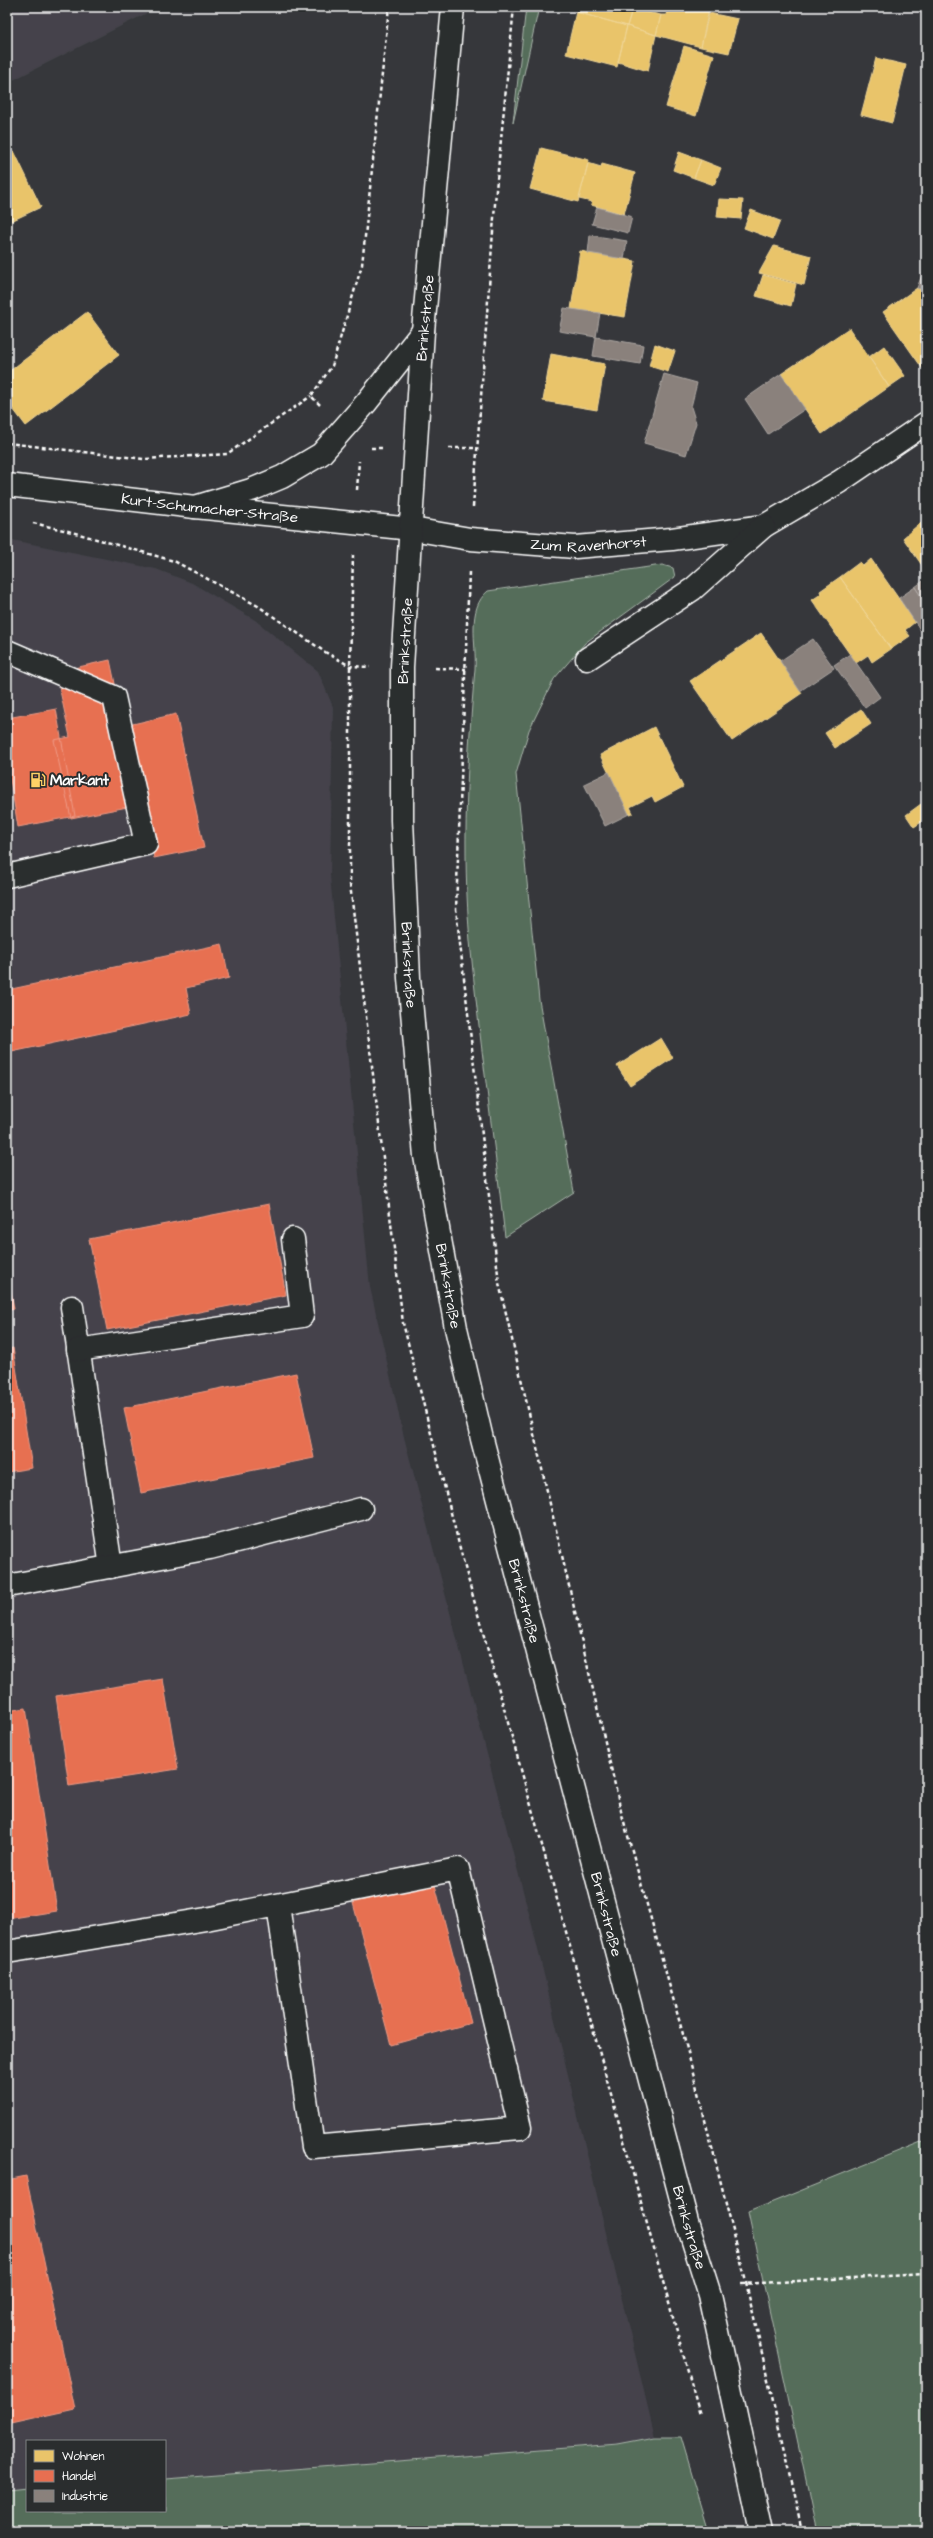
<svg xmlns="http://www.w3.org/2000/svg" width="933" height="2538" font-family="'Architects Daughter',sans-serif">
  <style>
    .built { fill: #44434b }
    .green { fill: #556d5a; stroke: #aab6ac }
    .homes { fill: #e9c46a; stroke: #f0d697 }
    .shops { fill: #e76f51; stroke: #ee9a85 }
    .industry { fill: #8a817c; stroke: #ada7a3 }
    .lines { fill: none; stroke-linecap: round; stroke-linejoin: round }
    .minor-casing { stroke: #fff; stroke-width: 25 }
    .major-casing { stroke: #fff; stroke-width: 25 }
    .path { stroke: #fff; stroke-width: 2.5; stroke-dasharray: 4 3; stroke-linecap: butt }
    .minor { stroke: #2a2d2e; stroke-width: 22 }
    .major { stroke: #2a2d2e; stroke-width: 22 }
    .labels { text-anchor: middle; stroke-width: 4; stroke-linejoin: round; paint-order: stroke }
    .street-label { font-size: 15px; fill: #fff; stroke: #2a2d2e }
    .poi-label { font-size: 15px; font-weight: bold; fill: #fff; stroke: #2a2d2e; text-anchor: start }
  </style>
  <rect width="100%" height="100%" fill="#36373b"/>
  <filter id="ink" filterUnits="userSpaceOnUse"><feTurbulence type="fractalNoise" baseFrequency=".025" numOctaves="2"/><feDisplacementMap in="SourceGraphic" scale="8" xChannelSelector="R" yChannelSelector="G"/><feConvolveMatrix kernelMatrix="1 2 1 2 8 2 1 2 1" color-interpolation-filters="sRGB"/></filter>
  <g filter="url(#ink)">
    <!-- built -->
    <path class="built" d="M 7,7 L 148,7 L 149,12 L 7,83 Z
      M 7,539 L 156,569 L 192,583 L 255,620 L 318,671 L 333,707 L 330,876 L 370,1287 L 404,1437 L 533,1929 L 655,2437 L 618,2444 L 165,2479 L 165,2441 L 27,2441 L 27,2488 L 7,2490 Z"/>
    <!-- green -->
    <path class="green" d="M 526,7 L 539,7 L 513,123 Z
      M 662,565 L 673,568 L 675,577 L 585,643 L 554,679 L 529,730 L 516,774 L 539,1000 L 574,1192 L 505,1237 C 494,1138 479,1039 470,941 C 462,851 467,758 475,669 C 477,643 466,609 488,591 Z
      M 926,2140 L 926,2531 L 817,2531 L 748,2212 Z
      M 655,2437 L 681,2437 L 709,2531 L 7,2531 L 7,2490 L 27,2488 L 27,2511 L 165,2511 L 165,2479 L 618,2444 Z"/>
    <!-- homes -->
    <path class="homes" d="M 578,7 L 633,7 L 627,26 L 576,12 Z
      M 668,7 L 699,7 L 709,9 L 701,47 L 656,35 L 661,15 L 666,15 Z
      M 632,9 L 661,15 L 656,35 L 627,26 Z
      M 576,12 L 627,26 L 617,67 L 566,54 Z
      M 709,13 L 738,19 L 729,53 L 701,47 Z
      M 627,26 L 656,35 L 648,71 L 618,62 Z
      M 684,46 L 714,55 L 696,116 L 666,107 Z
      M 876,58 L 906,65 L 892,123 L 861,115 Z
      M 541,148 L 589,160 L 578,202 L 530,189 Z
      M 14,151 L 41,207 L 7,223 L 7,154 Z
      M 679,152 L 701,160 L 694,178 L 673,170 Z
      M 701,160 L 721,168 L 714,185 L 694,178 Z
      M 588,163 L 601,167 L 602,164 L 635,173 L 624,214 L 591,205 L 592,202 L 579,199 Z
      M 719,199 L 743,200 L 741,219 L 717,217 Z
      M 751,210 L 780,221 L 773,239 L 744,228 Z
      M 774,246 L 811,256 L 804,285 L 759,273 Z
      M 580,251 L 635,261 L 625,317 L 571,309 Z
      M 763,275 L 796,284 L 791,306 L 756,296 Z
      M 917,288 L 926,291 L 925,372 L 883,312 Z
      M 87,312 L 119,355 L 26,426 L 7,401 L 7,373 Z
      M 849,328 L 889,387 L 822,434 L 781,374 Z
      M 655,344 L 675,351 L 668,372 L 649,366 Z
      M 884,346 L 905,376 L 889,387 L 869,357 Z
      M 551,354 L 605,364 L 597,410 L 543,401 Z
      M 926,518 L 926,571 L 903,538 Z
      M 871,559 L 915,622 L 905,630 L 910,636 L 891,649 L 840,577 L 860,562 L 863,566 Z
      M 840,577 L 891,649 L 872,662 L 868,655 L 856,663 L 812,600 L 821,594 L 820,591 Z
      M 761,633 L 802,693 L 732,741 L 690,681 Z
      M 861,709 L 871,724 L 835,748 L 825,733 Z
      M 654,727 L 683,787 L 655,802 L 652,796 L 630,807 L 633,813 L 629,814 L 600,755 Z
      M 921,804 L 926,812 L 926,819 L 914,827 L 906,815 Z
      M 661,1038 L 673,1058 L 630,1086 L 617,1066 Z"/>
    <!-- shops -->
    <path class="shops" d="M 110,660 L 124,726 L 176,714 L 204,848 L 154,858 L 143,804 L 71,818 L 54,740 L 70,737 L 56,672 Z
      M 56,709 L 75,816 L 18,827 L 10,779 L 7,779 L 7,718 Z
      M 222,944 L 229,978 L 186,988 L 191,1014 L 7,1053 L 7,990 Z
      M 269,1204 L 286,1295 L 107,1330 L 89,1239 Z
      M 7,1269 L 14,1309 L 7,1311 Z
      M 13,1348 L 32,1468 L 7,1472 L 7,1349 Z
      M 296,1373 L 314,1458 L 141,1493 L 124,1408 Z
      M 163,1679 L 178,1769 L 69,1786 L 56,1696 Z
      M 26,1708 L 57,1911 L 7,1919 L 7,1711 Z
      M 434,1881 L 471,2023 L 391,2045 L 353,1903 Z
      M 26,2176 L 75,2409 L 7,2424 L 7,2180 Z"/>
    <!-- industry -->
    <path class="industry" d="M 57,7 L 108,7 L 57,11 Z
      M 597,207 L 632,217 L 628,233 L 592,224 Z
      M 590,235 L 627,241 L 624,259 L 588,253 Z
      M 925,267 L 926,267 L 926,291 L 917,288 Z
      M 564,308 L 600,313 L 596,337 L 559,331 Z
      M 596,337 L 643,345 L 640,364 L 593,356 Z
      M 664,374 L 697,383 L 691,407 L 696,423 L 686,455 L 644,443 Z
      M 781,374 L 805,409 L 768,434 L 745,399 Z
      M 926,579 L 926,604 L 915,587 Z
      M 915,587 L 926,604 L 926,632 L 923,634 L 899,598 Z
      M 813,639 L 834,668 L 800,691 L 780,661 Z
      M 850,654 L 880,697 L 865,708 L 834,665 Z
      M 609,772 L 629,814 L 605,826 L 584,784 Z"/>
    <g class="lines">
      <defs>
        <g id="minor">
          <path id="s1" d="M 7,485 L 195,507 L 412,529 L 470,539 L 575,547 L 672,539 L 764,526 L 839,482 L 926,423"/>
          <path d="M 7,651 L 114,697 L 146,844 L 7,876"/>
          <path d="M 587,659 L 693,589 L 764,526"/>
          <path d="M 72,1307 L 111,1567"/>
          <path d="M 78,1350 L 302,1316 L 293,1239"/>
          <path d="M 7,1586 L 210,1548 L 361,1509"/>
          <path d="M 7,1952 L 206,1919 L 458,1869 L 520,2128 L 313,2147 L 278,1905"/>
        </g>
        <g id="major">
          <path id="s2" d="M 453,7 L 423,331 L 402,667 L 402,820 L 409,978 L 425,1156 L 456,1328 L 482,1439 L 687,2222 L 710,2295 L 761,2531"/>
          <path d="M 195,507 L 251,490 L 282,477 L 321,454 L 366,403 L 423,331"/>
        </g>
      </defs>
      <!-- minor casing -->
      <use href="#minor" class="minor-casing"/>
      <!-- major casing -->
      <use href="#major" class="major-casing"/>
      <!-- path -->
      <path class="path" d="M 320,405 L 311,396 L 332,366 L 362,265 L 389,7
        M 7,443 L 144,459 L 227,454 L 311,396
        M 371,448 L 382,448
        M 449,448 L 477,448
        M 357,490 L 359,461
        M 473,507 L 496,190 L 514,7
        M 33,523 L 68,531 L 174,561 L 258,606 L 325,652 L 350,666 L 370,667
        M 353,555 L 350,666 L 350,884 L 403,1323 L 464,1564 L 700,2415
        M 469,572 L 456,909 L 499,1283 L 621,1811 L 686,2045 L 746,2282 L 802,2531
        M 435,668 L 466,669
        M 741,2284 L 926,2274"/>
      <!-- minor -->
      <use href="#minor" class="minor"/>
      <!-- major -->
      <use href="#major" class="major"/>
    </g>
  </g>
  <!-- icons -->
  <defs>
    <symbol id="fuel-bare" viewBox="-9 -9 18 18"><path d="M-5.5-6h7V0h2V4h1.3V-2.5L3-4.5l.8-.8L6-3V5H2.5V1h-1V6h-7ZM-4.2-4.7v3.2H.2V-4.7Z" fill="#ffd166" stroke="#2a2d2e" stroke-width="2.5" paint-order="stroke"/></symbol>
  </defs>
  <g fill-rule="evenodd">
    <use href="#fuel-bare" x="27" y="769" width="22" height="22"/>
  </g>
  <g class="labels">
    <!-- street labels -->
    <g class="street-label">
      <text transform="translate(425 318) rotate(-85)" y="5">Brinkstraße</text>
      <text dy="5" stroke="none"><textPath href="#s1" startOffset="204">Kurt-Schumacher-Straße</textPath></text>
      <text dy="5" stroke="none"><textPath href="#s1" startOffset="585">Zum Ravenhorst</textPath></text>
      <text transform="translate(405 641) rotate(-87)" y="5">Brinkstraße</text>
      <text dy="5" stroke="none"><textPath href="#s2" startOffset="960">Brinkstraße</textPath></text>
      <text dy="5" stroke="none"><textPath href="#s2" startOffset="1284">Brinkstraße</textPath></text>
      <text dy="5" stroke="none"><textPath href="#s2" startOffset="1608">Brinkstraße</textPath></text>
      <text dy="5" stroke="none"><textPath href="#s2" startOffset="1932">Brinkstraße</textPath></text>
      <text dy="5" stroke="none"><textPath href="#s2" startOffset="2256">Brinkstraße</textPath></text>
    </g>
    <!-- poi labels -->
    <g class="poi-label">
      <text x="50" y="785">Markant</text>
    </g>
  </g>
  <!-- margin -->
  <rect width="933" height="2538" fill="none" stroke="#2a2d2e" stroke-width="24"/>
  <rect x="12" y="12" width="909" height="2514" fill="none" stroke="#fff" stroke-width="1.5" filter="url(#ink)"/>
  <!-- legend -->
  <rect x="26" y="2440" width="140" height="72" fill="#2a2d2e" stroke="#7f8182"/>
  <rect x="34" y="2450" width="20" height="12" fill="#e9c46a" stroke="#7f8182"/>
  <text x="62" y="2460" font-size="12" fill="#ffffff">Wohnen</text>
  <rect x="34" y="2470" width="20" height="12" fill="#e76f51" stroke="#7f8182"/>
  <text x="62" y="2480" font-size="12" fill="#ffffff">Handel</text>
  <rect x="34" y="2490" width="20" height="12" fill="#8a817c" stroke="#7f8182"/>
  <text x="62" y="2500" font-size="12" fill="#ffffff">Industrie</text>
</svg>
